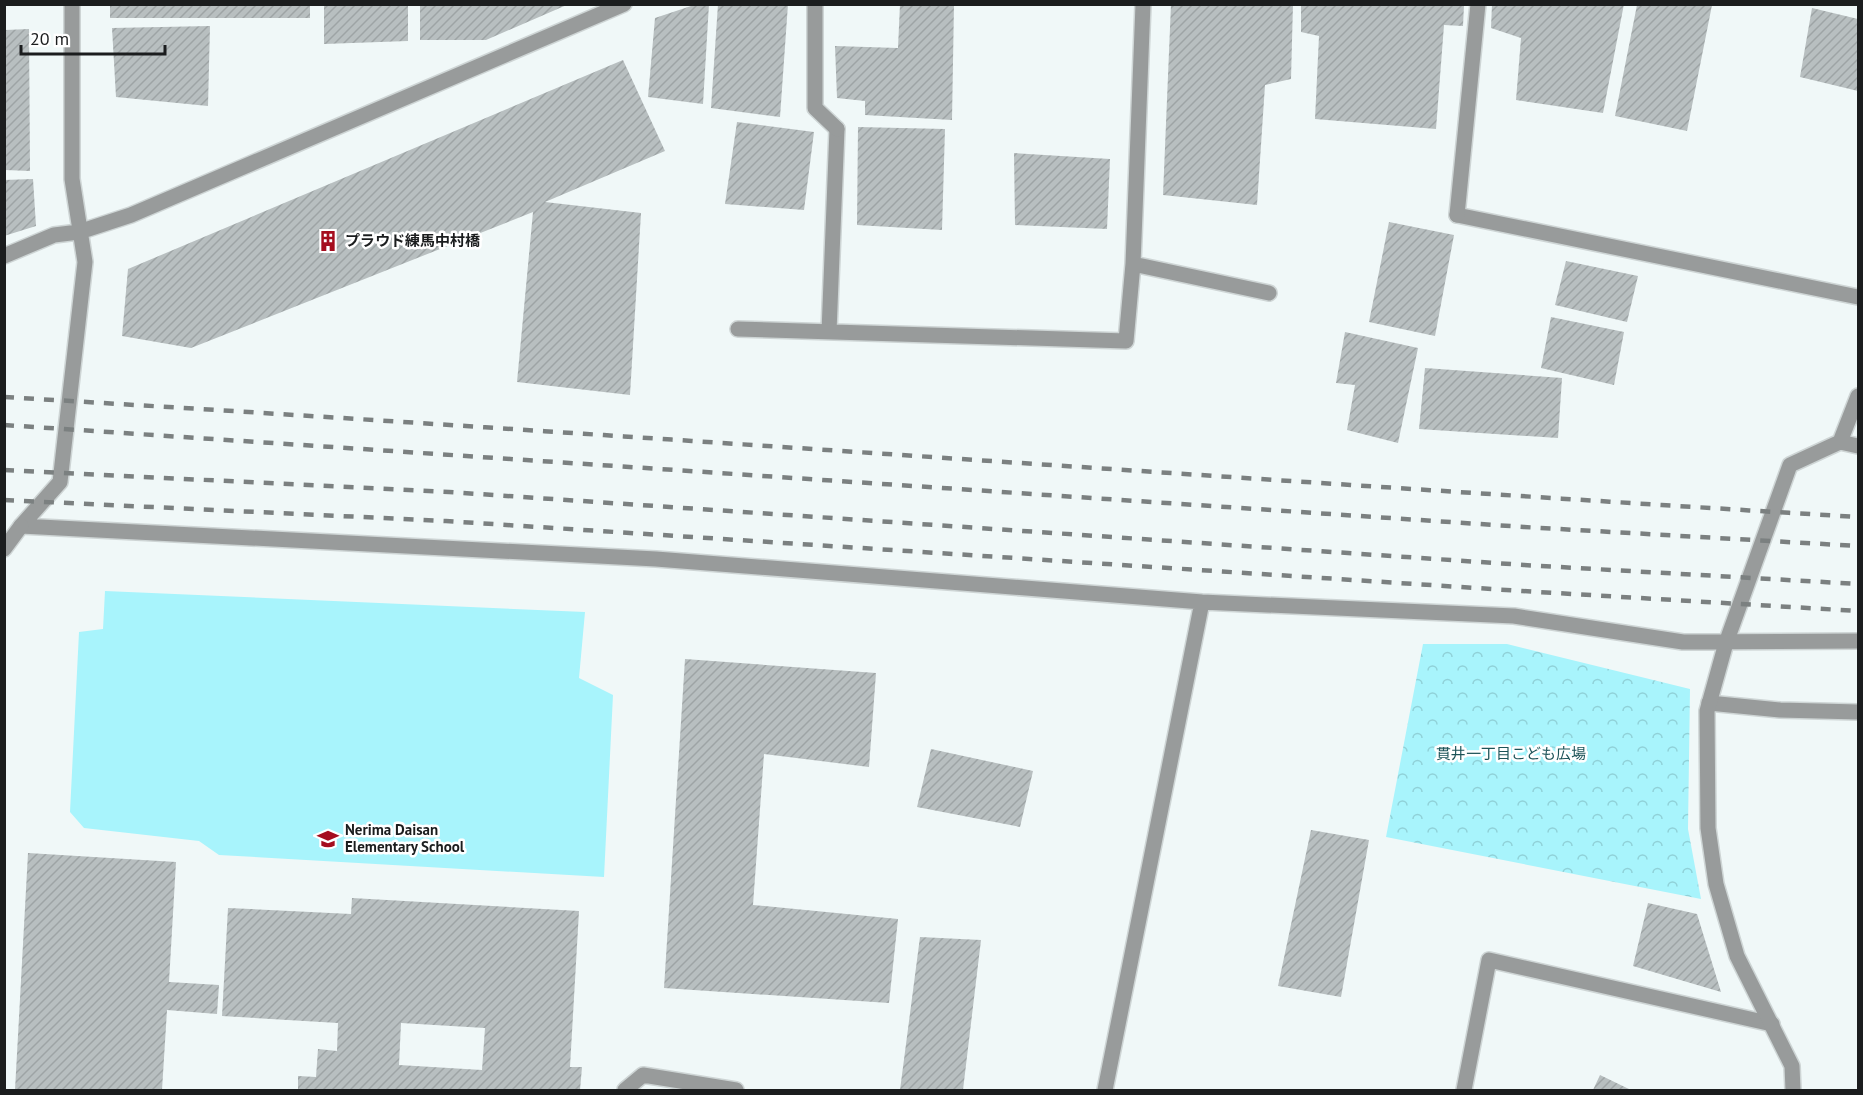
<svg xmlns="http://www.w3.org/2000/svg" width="1863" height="1095" font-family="'PT Sans','Noto Sans JP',sans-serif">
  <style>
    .park { fill: url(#park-crowns) }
    .pitch { fill: #a8f4fc }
    .building { fill: url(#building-hatch); fill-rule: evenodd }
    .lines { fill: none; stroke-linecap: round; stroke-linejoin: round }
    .service-casing { stroke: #ced5d5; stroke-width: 18 }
    .pedestrian-casing { stroke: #ced5d5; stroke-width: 18 }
    .minor-casing { stroke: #ced5d5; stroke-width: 18 }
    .tertiary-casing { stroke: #ced5d5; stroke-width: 18 }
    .service { stroke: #989b9b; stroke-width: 15 }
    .pedestrian { stroke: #989b9b; stroke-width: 15 }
    .minor { stroke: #989b9b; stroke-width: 15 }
    .tertiary { stroke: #989b9b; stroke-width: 15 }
    .rail { stroke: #7b8080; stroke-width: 4.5; stroke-dasharray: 10 10; stroke-linecap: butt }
    .labels { text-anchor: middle; stroke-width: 5; stroke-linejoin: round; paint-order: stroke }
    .poi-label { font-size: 15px; font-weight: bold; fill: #1b1d1e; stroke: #fff; text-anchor: start }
    .park-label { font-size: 15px; fill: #1c5358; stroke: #fff }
  </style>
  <defs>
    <pattern id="park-crowns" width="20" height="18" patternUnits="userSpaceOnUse" patternTransform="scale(1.5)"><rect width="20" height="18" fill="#a8f4fc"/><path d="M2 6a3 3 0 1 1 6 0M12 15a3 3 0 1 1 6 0" fill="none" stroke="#90d1d8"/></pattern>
    <pattern id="building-hatch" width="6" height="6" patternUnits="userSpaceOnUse" patternTransform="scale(1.5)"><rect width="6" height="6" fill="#b8bfc0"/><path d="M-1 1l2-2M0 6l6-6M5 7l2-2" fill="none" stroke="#9ea4a5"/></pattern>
  </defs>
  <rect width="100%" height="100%" fill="#f0f8f8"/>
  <!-- park -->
  <path class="park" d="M 1423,644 L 1507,644 L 1690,689 L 1688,829 L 1701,899 L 1386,837 Z"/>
  <!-- pitch -->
  <path class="pitch" d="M 105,591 L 585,612 L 579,678 L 613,695 L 604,877 L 219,855 L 199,841 L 84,828 L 70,812 L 79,632 L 103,629 Z"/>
  <!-- building -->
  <path class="building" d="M 110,4 L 310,4 L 310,18 L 110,18 Z
    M 324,4 L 408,4 L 408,41 L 324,44 Z
    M 420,4 L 569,4 L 486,40 L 420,40 Z
    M 697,4 L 709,4 L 703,104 L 648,97 L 655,18 Z
    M 718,4 L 788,4 L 780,117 L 711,108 Z
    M 900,4 L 954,4 L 952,120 L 865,115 L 865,101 L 837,98 L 835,46 L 898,48 Z
    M 1171,4 L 1293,4 L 1291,79 L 1265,85 L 1257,205 L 1163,195 Z
    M 1492,4 L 1624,4 L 1603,113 L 1516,100 L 1521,38 L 1491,28 Z
    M 1301,5 L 1464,5 L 1463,26 L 1444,25 L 1436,129 L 1315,119 L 1319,36 L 1301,32 Z
    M 1637,5 L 1712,5 L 1687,131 L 1615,116 Z
    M 1812,8 L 1858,19 L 1858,91 L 1800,77 Z
    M 210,26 L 208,106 L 116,97 L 112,28 Z
    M 29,29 L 30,171 L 5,170 L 5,30 Z
    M 623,60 L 665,151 L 545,202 L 641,213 L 630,395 L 517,382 L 533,212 L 191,348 L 122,336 L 128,269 Z
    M 737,122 L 814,132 L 804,210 L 725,204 Z
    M 858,127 L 945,129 L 942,230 L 857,225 Z
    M 1014,153 L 1110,159 L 1107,229 L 1015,225 Z
    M 33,179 L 36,226 L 4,236 L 4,180 Z
    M 1389,222 L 1454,235 L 1435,336 L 1369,322 Z
    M 1566,261 L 1638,276 L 1627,322 L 1555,305 Z
    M 1551,317 L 1624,332 L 1614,385 L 1541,368 Z
    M 1345,332 L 1418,348 L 1398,443 L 1347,430 L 1355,385 L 1336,383 Z
    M 1425,368 L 1562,378 L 1558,438 L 1419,429 Z
    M 685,659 L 876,673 L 869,767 L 764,754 L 753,905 L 898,919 L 889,1003 L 664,988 Z
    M 931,749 L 1033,771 L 1020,827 L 917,807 Z
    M 1311,830 L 1369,840 L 1341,997 L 1278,986 Z
    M 28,853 L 176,862 L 169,982 L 219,985 L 217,1014 L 167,1010 L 162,1090 L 15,1090 Z
    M 352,898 L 579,911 L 570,1067 L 582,1067 L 580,1090 L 298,1090 L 298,1076 L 316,1077 L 318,1049 L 337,1051 L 338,1023 L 222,1016 L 228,908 L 351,914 ZM 401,1023 L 485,1028 L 482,1070 L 399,1065 Z
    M 1648,903 L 1697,914 L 1721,992 L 1633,966 Z
    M 920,937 L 981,940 L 963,1090 L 900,1090 Z
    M 1600,1075 L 1631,1090 L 1593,1090 Z"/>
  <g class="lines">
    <defs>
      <path id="service" d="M 1457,215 L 1858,297
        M 1133,264 L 1269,293
        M 738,329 L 1126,341 L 1133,264 L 1143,4
        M 829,332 L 837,129
        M 1709,703 L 1780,710 L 1858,712
        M 1464,1090 L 1489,960 L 1772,1024"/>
      <path id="pedestrian" d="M 1457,215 L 1478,4"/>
      <path id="minor" d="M 815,4 L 815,108 L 837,129
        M 4,256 L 54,235 L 79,232 L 131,215 L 624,4
        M 1840,442 L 1858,446
        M 21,526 L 656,559 L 1202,602 L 1514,616 L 1683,642 L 1858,641
        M 21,526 L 60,482 L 85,262 L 72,179 L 72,4
        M 625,1090 L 643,1075 L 736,1090
        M 1105,1090 L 1202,602
        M 1793,1090 L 1792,1066 L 1737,956 L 1716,884 L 1708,828 L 1707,711 L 1726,643 L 1790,465 L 1840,442 L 1858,396"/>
      <path id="tertiary" d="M 4,549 L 21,526"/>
    </defs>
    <!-- service casing -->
    <use href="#service" class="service-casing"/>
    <!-- pedestrian casing -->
    <use href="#pedestrian" class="pedestrian-casing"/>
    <!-- minor casing -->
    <use href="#minor" class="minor-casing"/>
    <!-- tertiary casing -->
    <use href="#tertiary" class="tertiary-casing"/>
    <!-- service -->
    <use href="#service" class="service"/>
    <!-- pedestrian -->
    <use href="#pedestrian" class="pedestrian"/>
    <!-- minor -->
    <use href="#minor" class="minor"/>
    <!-- tertiary -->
    <use href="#tertiary" class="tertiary"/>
    <!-- rail -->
    <path class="rail" d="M 4,397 C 623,434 1240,480 1858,517
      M 4,425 L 1524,527 L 1858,546
      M 4,470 L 449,492 L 1524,565 L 1858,584
      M 4,500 L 446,521 L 1522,591 L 1858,611"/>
  </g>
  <!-- icons -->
  <defs>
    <symbol id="building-bare" viewBox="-9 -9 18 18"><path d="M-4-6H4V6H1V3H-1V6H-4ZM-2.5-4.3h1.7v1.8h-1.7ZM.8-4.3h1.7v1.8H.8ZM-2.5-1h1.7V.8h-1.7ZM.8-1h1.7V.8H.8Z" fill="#a50d1e" stroke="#fff" stroke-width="2.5" paint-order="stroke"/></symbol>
    <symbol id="school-bare" viewBox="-9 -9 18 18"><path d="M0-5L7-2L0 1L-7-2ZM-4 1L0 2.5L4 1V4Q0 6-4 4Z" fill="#a50d1e" stroke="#fff" stroke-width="2.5" paint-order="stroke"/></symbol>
  </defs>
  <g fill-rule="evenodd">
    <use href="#building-bare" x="313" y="226" width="30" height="30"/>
    <use href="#school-bare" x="313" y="824" width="30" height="30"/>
  </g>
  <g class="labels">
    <!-- poi labels -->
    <g class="poi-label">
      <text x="345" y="246">プラウド練馬中村橋</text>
      <text x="345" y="835">Nerima Daisan<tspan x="345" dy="17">Elementary School</tspan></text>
    </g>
    <!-- park labels -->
    <g class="park-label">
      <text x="1511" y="759">貫井一丁目こども広場</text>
    </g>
  </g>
  <!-- border -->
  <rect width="1863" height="1095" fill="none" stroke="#1b1d1e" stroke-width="12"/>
  <!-- scale -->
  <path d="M21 45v9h144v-9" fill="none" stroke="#1b1d1e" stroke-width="3"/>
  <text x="30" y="45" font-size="18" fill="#1b1d1e" stroke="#ffffff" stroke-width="4.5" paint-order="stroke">20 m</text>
</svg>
